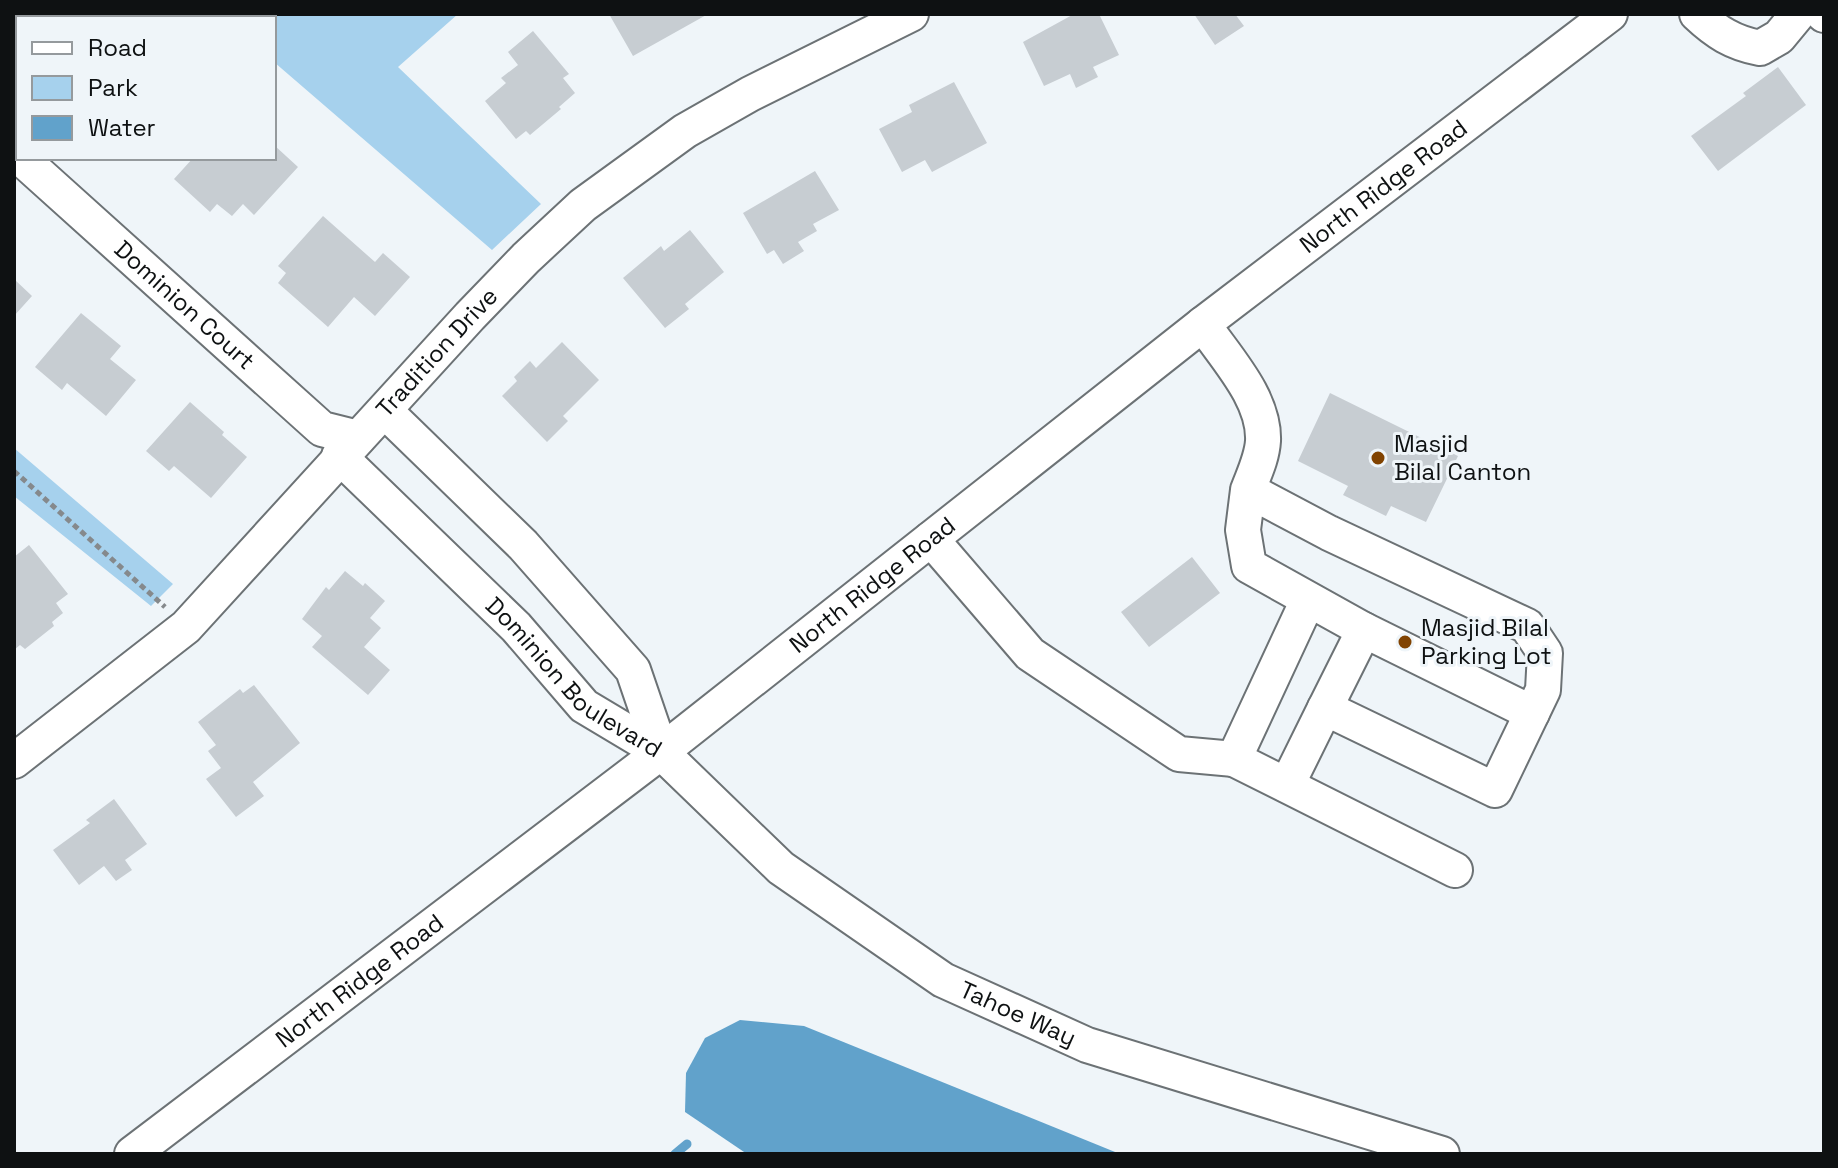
<svg xmlns="http://www.w3.org/2000/svg" width="1838" height="1168" font-family="'Space Grotesk',sans-serif">
  <style>
    .green { fill: #a6d1ed }
    .water { fill: #61a2cb }
    .lines { fill: none; stroke-linecap: round; stroke-linejoin: round }
    .stream { stroke: #61a2cb; stroke-width: 9 }
    .building { fill: #c7cdd2 }
    .minor-casing { stroke: #6c7275; stroke-width: 38 }
    .path { stroke: #85898c; stroke-width: 5; stroke-dasharray: 6 4; stroke-linecap: butt }
    .minor { stroke: #fff; stroke-width: 34 }
    .poi-dot { fill: #814301; stroke: #eff5f9; stroke-width: 3 }
    .labels { text-anchor: middle; stroke-width: 6; stroke-linejoin: round; paint-order: stroke }
    .street-label { font-size: 24px; fill: #0e1112; stroke: #eff5f9 }
    .poi-label { font-size: 24px; fill: #0e1112; stroke: #eff5f9; text-anchor: start }
  </style>
  <rect width="100%" height="100%" fill="#eff5f9"/>
  <!-- green -->
  <path class="green" d="M 219,14 L 458,14 L 398,67 L 541,204 L 492,250 L 274,62 L 274,18 L 224,18 Z
    M 14,448 L 173,584 L 151,606 L 14,496 Z"/>
  <!-- water -->
  <path class="water" d="M 740,1020 L 804,1026 L 1120,1154 L 747,1154 L 685,1112 L 686,1073 L 705,1038 Z"/>
  <g class="lines">
    <!-- stream -->
    <path class="stream" d="M 675,1154 L 687,1144"/>
  </g>
  <!-- building -->
  <path class="building" d="M 14,14 L 66,14 L 63,18 L 18,18 L 18,31 L 14,27 Z
    M 609,14 L 708,14 L 633,56 Z
    M 1074,14 L 1099,14 L 1119,55 L 1093,67 L 1098,77 L 1076,88 L 1070,74 L 1044,86 L 1023,42 Z
    M 1194,14 L 1235,14 L 1244,26 L 1215,45 Z
    M 533,31 L 569,74 L 563,78 L 575,93 L 559,107 L 561,109 L 530,135 L 526,131 L 516,139 L 485,101 L 506,83 L 501,78 L 518,65 L 508,52 Z
    M 1778,67 L 1806,105 L 1718,171 L 1691,136 L 1746,96 L 1743,93 Z
    M 954,82 L 987,143 L 932,172 L 925,160 L 902,172 L 879,129 L 912,112 L 909,105 Z
    M 274,145 L 298,167 L 254,215 L 243,204 L 232,216 L 217,204 L 210,212 L 174,179 L 193,158 L 274,158 Z
    M 815,171 L 839,210 L 813,224 L 817,231 L 798,242 L 804,251 L 783,264 L 774,250 L 767,254 L 743,213 Z
    M 323,216 L 375,262 L 383,253 L 410,277 L 375,316 L 354,297 L 328,327 L 278,283 L 286,273 L 278,266 Z
    M 690,230 L 724,272 L 685,304 L 689,309 L 665,328 L 623,278 L 661,246 L 664,251 Z
    M 14,279 L 32,296 L 14,316 Z
    M 81,313 L 121,346 L 110,359 L 136,380 L 106,416 L 67,383 L 62,390 L 35,367 Z
    M 562,342 L 599,380 L 563,416 L 568,421 L 547,442 L 502,396 L 517,381 L 514,377 L 530,361 L 536,368 Z
    M 1330,393 L 1458,456 L 1426,522 L 1391,506 L 1386,516 L 1343,495 L 1348,486 L 1298,461 Z
    M 190,402 L 224,432 L 222,435 L 247,457 L 211,498 L 174,466 L 169,471 L 146,451 Z
    M 29,545 L 68,594 L 56,603 L 63,613 L 52,622 L 54,626 L 25,649 L 20,645 L 14,650 L 14,557 Z
    M 1192,557 L 1220,593 L 1149,647 L 1121,612 Z
    M 345,571 L 363,586 L 365,583 L 385,601 L 370,618 L 381,628 L 364,647 L 390,670 L 368,695 L 312,647 L 322,636 L 302,619 L 326,587 L 329,590 Z
    M 254,685 L 300,743 L 253,782 L 264,796 L 236,817 L 206,779 L 221,768 L 208,751 L 216,745 L 198,722 L 240,689 L 243,693 Z
    M 114,799 L 147,844 L 125,860 L 132,870 L 116,881 L 104,866 L 79,885 L 53,850 L 90,823 L 86,820 Z"/>
  <g class="lines">
    <defs>
      <g id="minor">
        <path d="M 1697,14 C 1716,32 1733,43 1760,48 L 1779,37 L 1798,14"/>
        <path d="M 1823,14 L 1824,15"/>
        <path id="s1" d="M 21,158 L 322,429 L 358,438"/>
        <path d="M 1203,324 C 1225,357 1265,398 1263,441 C 1262,458 1254,474 1248,490 L 1329,533 L 1527,626 L 1545,653 L 1543,690 L 1495,790 L 1325,708 L 1364,630 L 1249,566 L 1243,530 L 1248,490"/>
        <path d="M 385,411 L 523,545 L 633,670 L 661,752"/>
        <path id="s2" d="M 339,456 L 516,627 L 584,706 L 661,752 L 781,868 L 943,980 L 1087,1045 L 1442,1154"/>
        <path d="M 931,539 L 1030,654 L 1179,754 L 1234,759"/>
        <path d="M 1308,600 L 1234,759 L 1455,870"/>
        <path d="M 1364,630 L 1532,713"/>
        <path id="s3" d="M 14,761 L 186,627 L 470,316 L 526,258 L 583,205 L 685,131 L 750,94 L 911,14"/>
        <path d="M 1287,785 L 1325,708"/>
        <path id="s4" d="M 132,1154 L 661,752 L 1203,324 L 1610,14"/>
      </g>
    </defs>
    <!-- minor casing -->
    <use href="#minor" class="minor-casing"/>
    <!-- path -->
    <path class="path" d="M 14,471 L 165,607"/>
    <!-- minor -->
    <use href="#minor" class="minor"/>
  </g>
  <!-- markers -->
  <g class="poi-dot">
    <circle cx="1378" cy="458" r="8"/>
    <circle cx="1405" cy="642" r="8"/>
  </g>
  <g class="labels">
    <!-- street labels -->
    <g class="street-label">
      <text dy="8" stroke="none"><textPath href="#s4" startOffset="1582">North Ridge Road</textPath></text>
      <text dy="8" stroke="none"><textPath href="#s1" startOffset="220">Dominion Court</textPath></text>
      <text dy="8" stroke="none"><textPath href="#s3" startOffset="590">Tradition Drive</textPath></text>
      <text dy="8" stroke="none"><textPath href="#s4" startOffset="934">North Ridge Road</textPath></text>
      <text dy="8" stroke="none"><textPath href="#s2" startOffset="324">Dominion Boulevard</textPath></text>
      <text dy="8" stroke="none"><textPath href="#s4" startOffset="286">North Ridge Road</textPath></text>
      <text dy="8" stroke="none"><textPath href="#s2" startOffset="886">Tahoe Way</textPath></text>
    </g>
    <!-- poi labels -->
    <g class="poi-label">
      <text x="1394" y="452">Masjid<tspan x="1394" dy="28">Bilal Canton</tspan></text>
      <text x="1421" y="636">Masjid Bilal<tspan x="1421" dy="28">Parking Lot</tspan></text>
    </g>
  </g>
  <!-- border -->
  <rect width="1838" height="1168" fill="none" stroke="#0e1112" stroke-width="32"/>
  <!-- legend -->
  <rect x="16" y="16" width="260" height="144" fill="#eff5f9" stroke="#959a9d" stroke-width="2"/>
  <rect x="32" y="42" width="40" height="12" fill="#ffffff" stroke="#959a9d" stroke-width="2"/>
  <text x="88" y="56" font-size="24" fill="#0e1112">Road</text>
  <rect x="32" y="76" width="40" height="24" fill="#a6d1ed" stroke="#959a9d" stroke-width="2"/>
  <text x="88" y="96" font-size="24" fill="#0e1112">Park</text>
  <rect x="32" y="116" width="40" height="24" fill="#61a2cb" stroke="#959a9d" stroke-width="2"/>
  <text x="88" y="136" font-size="24" fill="#0e1112">Water</text>
</svg>
